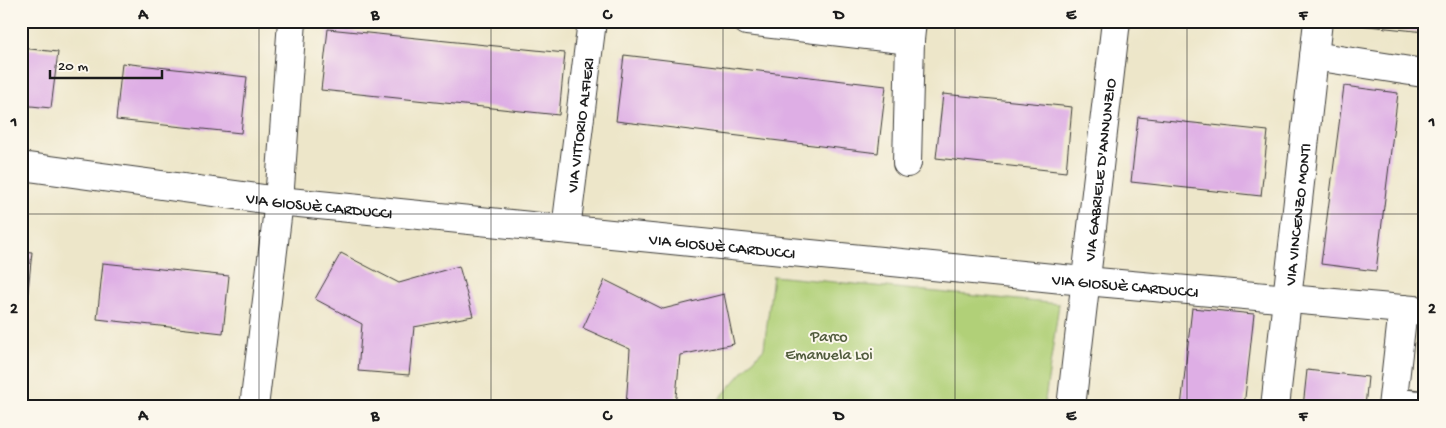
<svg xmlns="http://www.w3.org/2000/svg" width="1446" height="428" font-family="'Gochi Hand',sans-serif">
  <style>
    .green { fill: #b1d078; stroke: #66764a }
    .building { fill: #deaee5 }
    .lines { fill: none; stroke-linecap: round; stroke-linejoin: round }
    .service-casing { stroke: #3b3a36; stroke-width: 18 }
    .minor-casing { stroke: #3b3a36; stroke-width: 30 }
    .service { stroke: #fff; stroke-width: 15 }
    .minor { stroke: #fff; stroke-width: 28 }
    .grid { fill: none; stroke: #1c1c1c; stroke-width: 1; stroke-opacity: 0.55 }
    .labels { text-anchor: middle; stroke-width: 4; stroke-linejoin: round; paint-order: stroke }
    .street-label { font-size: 16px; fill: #1c1c1c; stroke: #fbf7ec }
    .park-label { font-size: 16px; fill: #505b3c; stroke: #fbf7ec }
    .neatline { fill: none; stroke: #1c1c1c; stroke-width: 2 }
    .grid-label { font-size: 16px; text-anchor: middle; font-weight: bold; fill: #1c1c1c }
  </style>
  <rect width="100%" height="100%" fill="#fbf7ec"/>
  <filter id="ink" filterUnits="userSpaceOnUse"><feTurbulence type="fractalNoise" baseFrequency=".02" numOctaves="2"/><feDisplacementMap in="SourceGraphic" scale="10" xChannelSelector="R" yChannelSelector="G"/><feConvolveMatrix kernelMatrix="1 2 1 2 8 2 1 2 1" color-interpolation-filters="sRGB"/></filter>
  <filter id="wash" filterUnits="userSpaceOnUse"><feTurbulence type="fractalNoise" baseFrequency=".0096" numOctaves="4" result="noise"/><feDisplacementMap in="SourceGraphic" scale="20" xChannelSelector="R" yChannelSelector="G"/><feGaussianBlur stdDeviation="1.12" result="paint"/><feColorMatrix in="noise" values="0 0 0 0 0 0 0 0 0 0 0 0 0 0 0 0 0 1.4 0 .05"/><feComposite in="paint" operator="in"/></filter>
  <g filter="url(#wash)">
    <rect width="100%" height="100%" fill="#ede6c9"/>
    <!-- green -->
    <path class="green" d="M 773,276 L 1059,304 L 1044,407 L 712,407 L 764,348 Z"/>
    <g id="blocks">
      <!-- building -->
      <path class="building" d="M 1241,21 L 1276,21 L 1275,26 L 1241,23 Z
        M 1349,21 L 1425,21 L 1425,32 L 1349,24 Z
        M 328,29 L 565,53 L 559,115 L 321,90 Z
        M 21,48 L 58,52 L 51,108 L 21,105 Z
        M 624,55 L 886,86 L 878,153 L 616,121 Z
        M 122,63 L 247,77 L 241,133 L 116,120 Z
        M 1344,86 L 1398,93 L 1376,271 L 1321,264 Z
        M 943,94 L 1072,107 L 1066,172 L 936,158 Z
        M 1138,117 L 1268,131 L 1261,196 L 1131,182 Z
        M 21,251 L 32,252 L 26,310 L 21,309 Z
        M 341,253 L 399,283 L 459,266 L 473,316 L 414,327 L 409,375 L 358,371 L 362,324 L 315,299 Z
        M 103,263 L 229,276 L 223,333 L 97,319 Z
        M 605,280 L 663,309 L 724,294 L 734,344 L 680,355 L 675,407 L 626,406 L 630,349 L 583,328 Z
        M 1192,308 L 1254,314 L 1244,407 L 1181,407 Z
        M 1307,370 L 1368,377 L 1365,407 L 1303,407 Z"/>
    </g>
  </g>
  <g filter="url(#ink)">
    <use href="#blocks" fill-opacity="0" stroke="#3b3a36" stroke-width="1"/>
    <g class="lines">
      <defs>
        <path id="service" d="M 1393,396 L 1425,399"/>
        <g id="minor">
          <path d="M 747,21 L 910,40 L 912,21"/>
          <path d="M 1314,56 L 1423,73"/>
          <path d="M 907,163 L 910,40"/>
          <path id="s1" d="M 21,166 L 279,201 L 1063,279 L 1425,311"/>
          <path id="s2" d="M 566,229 L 592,21"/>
          <path d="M 254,407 L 279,201 L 292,21"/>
          <path id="s3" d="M 1071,407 L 1116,21"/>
          <path id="s4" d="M 1275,407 L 1318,21"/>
          <path d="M 1392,407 L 1403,309"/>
        </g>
      </defs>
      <!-- service casing -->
      <use href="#service" class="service-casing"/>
      <!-- minor casing -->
      <use href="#minor" class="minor-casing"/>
      <!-- service -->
      <use href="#service" class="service"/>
      <!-- minor -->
      <use href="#minor" class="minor"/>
    </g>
  </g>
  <!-- grid -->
  <path class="grid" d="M 259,21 L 259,407M 491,21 L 491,407M 723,21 L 723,407M 955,21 L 955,407M 1187,21 L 1187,407M 21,214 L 1425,214"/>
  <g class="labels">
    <!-- street labels -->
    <g class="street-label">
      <text dy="6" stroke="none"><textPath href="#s2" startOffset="105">VIA VITTORIO ALFIERI</textPath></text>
      <text dy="6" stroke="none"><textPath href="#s3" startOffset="239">VIA GABRIELE D'ANNUNZIO</textPath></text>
      <text dy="6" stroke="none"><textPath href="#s1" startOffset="301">VIA GIOSUÈ CARDUCCI</textPath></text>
      <text dy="6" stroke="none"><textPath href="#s4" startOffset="194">VIA VINCENZO MONTI</textPath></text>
      <text dy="6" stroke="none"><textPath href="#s1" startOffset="706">VIA GIOSUÈ CARDUCCI</textPath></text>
      <text dy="6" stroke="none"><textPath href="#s1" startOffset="1111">VIA GIOSUÈ CARDUCCI</textPath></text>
    </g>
    <!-- park labels -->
    <g class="park-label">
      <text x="829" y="341">Parco<tspan x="829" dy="18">Emanuela Loi</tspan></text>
    </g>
  </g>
  <!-- margin -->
  <rect width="1446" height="428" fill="none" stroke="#fbf7ec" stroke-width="55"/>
  <!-- scale -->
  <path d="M50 70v8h112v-8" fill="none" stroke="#1c1c1c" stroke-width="2.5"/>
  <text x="58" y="70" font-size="15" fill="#1c1c1c" stroke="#fbf7ec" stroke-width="4" paint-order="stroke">20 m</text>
  <rect x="28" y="28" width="1390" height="372" class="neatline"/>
  <g class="grid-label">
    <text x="143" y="19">A</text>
    <text x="375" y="19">B</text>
    <text x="607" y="19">C</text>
    <text x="839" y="19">D</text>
    <text x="1071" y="19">E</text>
    <text x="1303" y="19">F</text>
    <text x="14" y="126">1</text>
    <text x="1432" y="126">1</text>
    <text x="14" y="313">2</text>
    <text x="1432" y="313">2</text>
    <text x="143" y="420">A</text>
    <text x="375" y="420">B</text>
    <text x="607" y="420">C</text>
    <text x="839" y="420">D</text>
    <text x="1071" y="420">E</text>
    <text x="1303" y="420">F</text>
  </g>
</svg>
